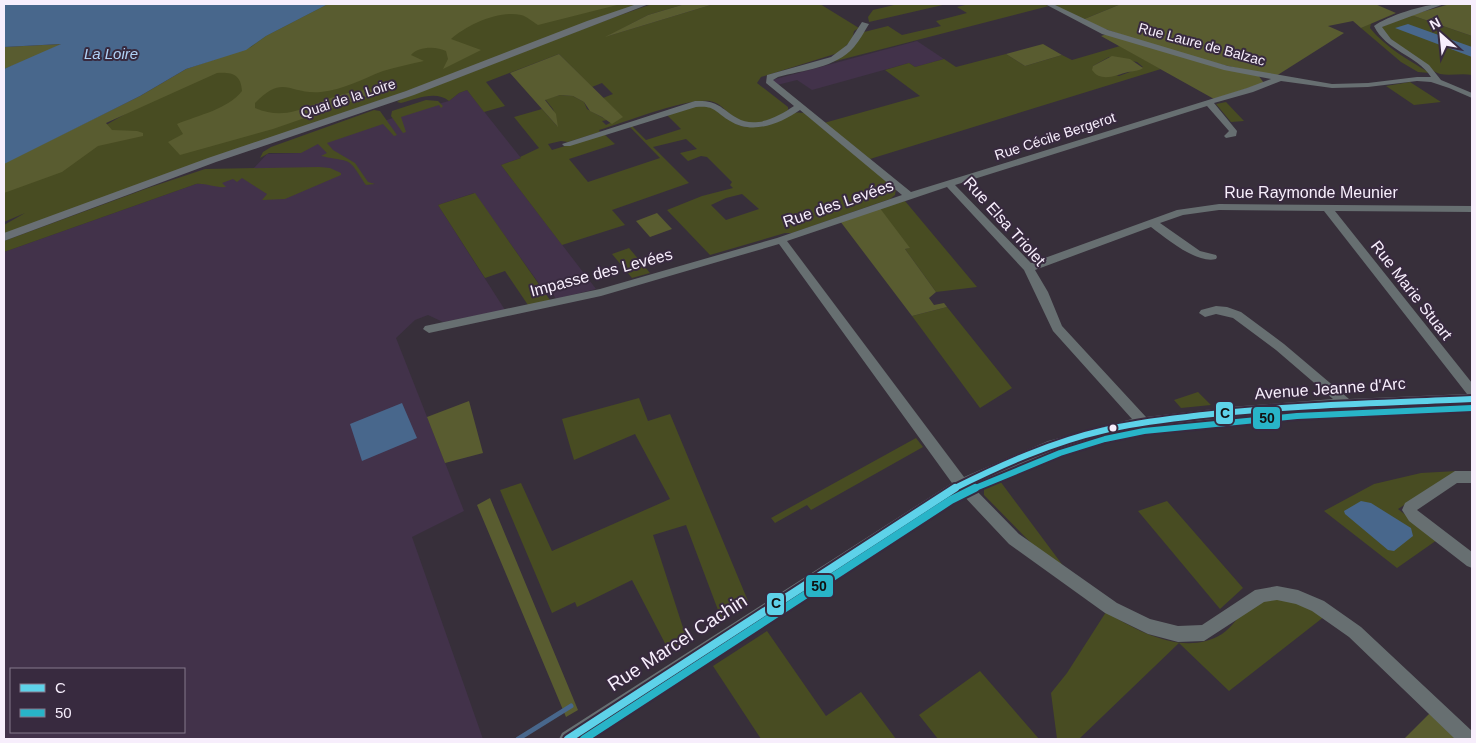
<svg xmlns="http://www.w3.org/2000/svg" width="1476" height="743" font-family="Helvetica,sans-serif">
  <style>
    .built { fill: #42324a; fill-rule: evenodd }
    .green { fill: #484c22; fill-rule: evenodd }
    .forest { fill: #595c30 }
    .water { fill: #48678c }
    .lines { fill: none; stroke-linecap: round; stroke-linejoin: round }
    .stream { stroke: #48678c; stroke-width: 5 }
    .minor { fill: #676f71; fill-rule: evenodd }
    .major { fill: #696f74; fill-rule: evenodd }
    .bus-1-far1-casing { stroke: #382a3f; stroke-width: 10 }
    .bus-1-casing { stroke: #382a3f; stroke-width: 12 }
    .bus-2-far1-casing { stroke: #382a3f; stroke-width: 10 }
    .bus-2-casing { stroke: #382a3f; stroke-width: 12 }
    .bus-1-far1 { stroke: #5ed2e9; stroke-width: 6 }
    .bus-1 { stroke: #5ed2e9; stroke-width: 8 }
    .bus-2-far1 { stroke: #28b4c8; stroke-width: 6 }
    .bus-2 { stroke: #28b4c8; stroke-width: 8 }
    .bus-dot { fill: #f7eefc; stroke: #382a3f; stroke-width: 2 }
    .labels { text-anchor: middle; stroke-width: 4; stroke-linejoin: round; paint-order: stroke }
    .far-street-label { font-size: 14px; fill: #f7eefc; stroke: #382a3f }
    .far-water-label { font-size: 15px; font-style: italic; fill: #b1d2f7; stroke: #382a3f }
    .street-label { font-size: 16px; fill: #f7eefc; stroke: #382a3f }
    .near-street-label { font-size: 19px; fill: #f7eefc; stroke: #382a3f }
    .line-badge { stroke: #382a3f; stroke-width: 2 }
    .pale-badge-label { font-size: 14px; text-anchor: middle; font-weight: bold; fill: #111 }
  </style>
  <rect width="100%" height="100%" fill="#372f3a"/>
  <!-- built -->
  <path class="built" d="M 917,41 L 944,59 L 915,67 L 909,63 L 812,90 L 797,80 L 777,85 L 772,80 Z
    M 467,90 L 521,158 L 501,165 L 596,289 L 556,299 L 553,294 L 548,296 L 474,193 L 438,205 L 505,310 L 443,322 L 428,315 L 415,320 L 396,338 L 464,511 L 412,537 L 483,739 L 4,739 L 4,252 L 196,184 L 222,181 L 253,169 L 267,154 L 301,153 L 303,149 L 416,110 L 449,101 L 459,93 ZM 11,669 L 184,669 L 184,732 L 11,732 Z"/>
  <!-- green -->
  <path class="green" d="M 315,4 L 640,4 L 448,77 L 194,164 L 4,234 L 4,225 L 25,213 L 4,222 L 4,184 Z
    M 652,4 L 685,4 L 648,15 L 608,36 L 714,4 L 820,4 L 859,28 L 854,31 L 852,40 L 838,53 L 761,77 L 757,83 L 788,107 L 788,110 C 776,120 753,128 738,120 C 728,115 722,103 710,101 C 685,98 626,122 599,130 L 600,132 L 568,142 L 561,141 L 548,144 L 552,150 L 604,134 L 615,144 L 569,159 L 588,182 L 660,158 L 629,126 L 631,125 L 646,140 L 681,129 L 666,114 C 678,110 695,102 708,106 C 722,109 731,127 749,127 C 768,128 785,109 804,113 L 896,188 L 895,195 L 890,199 L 792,233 L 785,233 L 710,255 L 667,210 L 702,196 L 733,188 L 730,185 L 732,182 L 707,157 L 701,156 L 688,161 L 680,153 L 697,149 L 686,139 L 653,147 L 689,183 L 612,210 L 625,225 L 562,245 L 501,165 L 521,158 L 520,157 L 539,148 L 514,117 L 542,109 L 557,126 L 553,109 L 545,99 L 560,95 L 573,96 L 584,102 L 587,109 L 607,120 L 602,121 L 606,125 L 622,117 L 603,98 L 613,94 L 602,83 L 592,87 L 559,54 L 486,82 L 505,106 L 484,112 L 467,90 L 459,93 L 449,101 C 436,90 416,99 401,103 L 397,102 L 401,99 C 485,68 567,33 652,4 ZM 742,194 L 759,209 L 726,220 L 711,205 L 726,198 Z
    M 898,4 L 947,4 L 869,22 L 868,17 L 873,10 Z
    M 969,4 L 1043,4 L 1049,6 L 828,63 L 864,32 L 888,26 L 902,35 L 941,26 L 936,21 L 967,13 L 957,7 Z
    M 1049,4 L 1121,4 L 1082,20 Z
    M 1411,15 L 1472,36 L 1472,75 C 1462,73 1450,76 1440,74 C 1429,71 1385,37 1381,27 Z
    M 1371,23 L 1370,28 C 1385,47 1410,61 1430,73 L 1418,72 L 1401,62 L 1361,28 Z
    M 1120,46 L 1161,69 L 870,159 L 824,123 L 920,96 L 885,70 L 909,63 L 915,67 L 944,59 L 956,67 L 1006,54 L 1025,66 L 1062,55 L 1072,60 ZM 1109,57 L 1137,62 L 1143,67 L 1119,76 L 1093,66 Z
    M 1410,82 L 1441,102 L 1414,105 L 1386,86 Z
    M 426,100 L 438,101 L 443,106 L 441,108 L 439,105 L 401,117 L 406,132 L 403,133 L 391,116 L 392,111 Z
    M 1226,102 L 1244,121 L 1231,122 L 1216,104 Z
    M 374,110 L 380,111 L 397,135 L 394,136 L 383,124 L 327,143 L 333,150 L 355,163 L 368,182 L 375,184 L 366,185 C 347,156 354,163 321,156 L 327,153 L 318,144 L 301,153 L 269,153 L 260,158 L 263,152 L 271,147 Z
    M 319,167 L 330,168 L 341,173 L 341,175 L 285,199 L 262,200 L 267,194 L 242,178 L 237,182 L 233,179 L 222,183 L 226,187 C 215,188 206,183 196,184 L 4,252 L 4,241 L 148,188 L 205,169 Z
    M 475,193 L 552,303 L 530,308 L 505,271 L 485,278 L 438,205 Z
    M 905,201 L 977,287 L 936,292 L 905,249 L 909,248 L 879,208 Z
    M 629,248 L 650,273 L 632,278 L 612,254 Z
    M 947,307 L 1012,388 L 980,408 L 912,316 Z
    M 1198,392 L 1211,405 L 1181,408 L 1174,400 Z
    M 639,398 L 648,421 L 670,414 L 748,601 L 721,618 L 686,525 L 653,535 L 687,640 L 669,651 L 632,580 L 577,607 L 575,602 L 552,613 L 500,490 L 521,483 L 552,551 L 670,499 L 635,434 L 574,460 L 562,419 Z
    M 916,438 L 923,447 L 811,510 L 807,505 L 775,523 L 771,518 Z
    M 1457,471 L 1398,509 L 1437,540 L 1397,568 L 1324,511 L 1374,484 L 1421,473 Z
    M 1000,481 L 1064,567 L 1035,547 L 984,495 L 984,489 Z
    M 1167,501 L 1243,588 L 1220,609 L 1138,511 Z
    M 1282,596 L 1325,616 L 1229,691 L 1179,643 L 1079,739 L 1057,739 L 1051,693 L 1067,673 L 1106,612 C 1139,632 1185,657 1222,634 C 1233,627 1239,614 1249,607 C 1257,601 1273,599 1282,596 Z
    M 767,631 L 826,716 L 861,692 L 896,739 L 761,739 L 713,666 Z
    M 980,671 L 1039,739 L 938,739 L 919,715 Z"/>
  <!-- forest -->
  <path class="forest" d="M 328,4 L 621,4 L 538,25 C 533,22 526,16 521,15 C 498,10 467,25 451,39 L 481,50 L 443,69 L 448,59 L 446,51 C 437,46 418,46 411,55 L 424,61 C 410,64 396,67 383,71 C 362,79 343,90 321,92 C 289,95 284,73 255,103 L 255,108 C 290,123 311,102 344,94 C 360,90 377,88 394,87 L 273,129 L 180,155 L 168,142 L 183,134 L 177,124 C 199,115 228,109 242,91 C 241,75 233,72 217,73 L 106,123 L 112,130 L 137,131 L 143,133 L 143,136 L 98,146 L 62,172 L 4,193 L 4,164 L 6,162 L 140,96 L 186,69 L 251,47 L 266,36 Z
    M 685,4 L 714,4 L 605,37 L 648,15 Z
    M 1121,4 L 1375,4 L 1396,13 L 1361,28 L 1353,21 L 1328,26 L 1344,33 L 1276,76 C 1210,64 1145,45 1082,20 Z
    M 1450,4 L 1472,4 L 1472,36 L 1411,15 Z
    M 1107,34 L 1258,75 L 1264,83 L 1214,99 L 1101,36 Z
    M 62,44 L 28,60 L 4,69 L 4,47 Z
    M 1043,44 L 1062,55 L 1025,66 L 1006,54 Z
    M 559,54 L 623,117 L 612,124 L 602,117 L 590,111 L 584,102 L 573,96 L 560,95 L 545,100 L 556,114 L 558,127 L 510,73 Z
    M 1112,56 L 1130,59 L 1143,68 C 1139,71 1134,71 1128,72 C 1116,75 1101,83 1092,70 L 1093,66 Z
    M 879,207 L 910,248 L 905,249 L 936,292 L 929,298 L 934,305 L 944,303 L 947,307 L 912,316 L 840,221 Z
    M 657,213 L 672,229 L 650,237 L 636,221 Z
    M 469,401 L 483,453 L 445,463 L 427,417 Z
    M 490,498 L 578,710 L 566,717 L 477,505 Z
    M 1431,712 L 1459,739 L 1404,739 Z"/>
  <!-- water -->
  <path class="water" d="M 4,4 L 328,4 L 266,36 L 246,50 L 186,69 L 140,96 L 4,164 L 4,69 L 61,44 L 4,47 Z
    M 1408,24 L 1472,47 L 1472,57 L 1395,28 Z
    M 402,403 L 417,438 L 362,461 L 350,424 Z
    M 1361,501 L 1371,503 L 1411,528 L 1413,536 L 1394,551 L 1388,550 L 1345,514 L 1344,511 Z"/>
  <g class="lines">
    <!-- stream -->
    <path class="stream" d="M 518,739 L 571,706"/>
    <!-- minor -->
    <path class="minor" d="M 1045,4 L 1053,4 L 1108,30 L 1228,66 L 1332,84 L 1368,83 L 1417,77 L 1431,77 C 1417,55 1386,51 1374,26 C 1387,16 1427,3 1444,4 L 1382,27 L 1391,39 L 1429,65 L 1441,80 L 1472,93 L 1472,98 L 1449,88 L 1431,82 L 1417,81 L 1368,87 L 1332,88 L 1281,81 L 1253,92 L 1214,103 L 1237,131 L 1236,136 L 1226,138 L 1224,136 L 1229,131 L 1207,106 L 955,185 L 1031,263 L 1177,210 L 1219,204 L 1472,206 L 1472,212 L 1335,211 L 1472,383 L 1472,404 L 1311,410 L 1230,417 L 1127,430 L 1056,450 L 972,486 L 1019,534 L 1117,603 L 1150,619 L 1178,626 L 1202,625 L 1255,590 L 1277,586 L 1298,590 L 1324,601 L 1361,627 L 1472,731 L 1472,739 L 1455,739 L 1349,637 L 1312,611 L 1296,604 L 1277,600 L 1264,602 L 1204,641 L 1178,642 L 1148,634 L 1105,613 L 1009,544 L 960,492 L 584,739 L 559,739 L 562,733 L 952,483 L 779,244 L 601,296 L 429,333 L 423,329 L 425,326 L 600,289 L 777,238 L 902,195 L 800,110 C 780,124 752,135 730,121 C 715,112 715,105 696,107 L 570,146 L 564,146 L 562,144 L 695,101 C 718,100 719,107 737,118 C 755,129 778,117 794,106 L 766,83 L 767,75 L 831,57 L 847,45 L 862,22 L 869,24 C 864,32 860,40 854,47 C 836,68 803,70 778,77 L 773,80 L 911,192 L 1247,88 L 1271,79 L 1224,70 L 1102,34 ZM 947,187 L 1024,270 L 1053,331 L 1132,419 L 1048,441 L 964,477 L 787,241 ZM 1219,210 L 1324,211 L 1467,394 L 1349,399 L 1284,344 L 1241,312 L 1227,307 L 1216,306 L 1201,310 L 1199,313 L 1205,317 L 1216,314 L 1233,318 L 1276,350 L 1333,399 L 1230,407 L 1146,417 L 1062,326 L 1048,292 L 1035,270 L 1151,227 C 1166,238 1196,264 1216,259 L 1217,257 L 1216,255 L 1200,251 L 1160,223 L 1183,215 Z
      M 1455,471 L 1472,471 L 1472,483 L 1457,483 L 1417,510 L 1472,552 L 1472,568 L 1467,566 L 1409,521 L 1402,510 L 1405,503 Z"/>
    <!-- major -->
    <path class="major" d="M 637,4 L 649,4 L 414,95 L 216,162 L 4,241 L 4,233 L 208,158 L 406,91 L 587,21 Z"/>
    <defs>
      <path id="bus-1-far1" d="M 953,489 C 1001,465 1052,442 1105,430 C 1137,422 1170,419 1203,415 C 1292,405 1382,403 1472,399"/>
      <path id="bus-1" d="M 568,739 L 955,488"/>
      <path id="bus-2-far1" d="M 973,489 L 1060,453 L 1105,439 L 1144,431 L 1297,416 L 1472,408"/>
      <path id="bus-2" d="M 584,739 L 951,500 L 975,488"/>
    </defs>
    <!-- bus-1-far1 casing -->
    <use href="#bus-1-far1" class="bus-1-far1-casing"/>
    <!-- bus-1 casing -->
    <use href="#bus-1" class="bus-1-casing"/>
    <!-- bus-2-far1 casing -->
    <use href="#bus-2-far1" class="bus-2-far1-casing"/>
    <!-- bus-2 casing -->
    <use href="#bus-2" class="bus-2-casing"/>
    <!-- bus-1-far1 -->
    <use href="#bus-1-far1" class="bus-1-far1"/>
    <!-- bus-1 -->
    <use href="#bus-1" class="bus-1"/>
    <!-- bus-2-far1 -->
    <use href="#bus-2-far1" class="bus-2-far1"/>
    <!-- bus-2 -->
    <use href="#bus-2" class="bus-2"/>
  </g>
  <!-- markers -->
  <circle class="bus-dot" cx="1113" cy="428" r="4.5"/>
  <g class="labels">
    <!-- far-street labels -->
    <g class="far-street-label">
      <text transform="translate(1202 44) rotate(15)" y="5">Rue Laure de Balzac</text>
      <text transform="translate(348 98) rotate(-18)" y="5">Quai de la Loire</text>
      <text transform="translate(1055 136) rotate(-18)" y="5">Rue Cécile Bergerot</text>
    </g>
    <!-- far-water labels -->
    <g class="far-water-label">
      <text x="111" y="59">La Loire</text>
    </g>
    <!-- street labels -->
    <g class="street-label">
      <text x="1311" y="198">Rue Raymonde Meunier</text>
      <text transform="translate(838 203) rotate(-19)" y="6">Rue des Levées</text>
      <text transform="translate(1005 221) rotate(48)" y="6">Rue Elsa Triolet</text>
      <text transform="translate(601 272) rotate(-15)" y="6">Impasse des Levées</text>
      <text transform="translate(1412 290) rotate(52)" y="6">Rue Marie Stuart</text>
      <text transform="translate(1330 388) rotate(-4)" y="6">Avenue Jeanne d'Arc</text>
    </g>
    <!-- near-street labels -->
    <g class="near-street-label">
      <text transform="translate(677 642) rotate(-33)" y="7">Rue Marcel Cachin</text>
    </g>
  </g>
  <g class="line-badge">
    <rect x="1215" y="401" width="19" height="24" rx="5" fill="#5ed2e9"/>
    <rect x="1252" y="406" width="29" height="24" rx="5" fill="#28b4c8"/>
    <rect x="805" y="574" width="29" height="24" rx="5" fill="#28b4c8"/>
    <rect x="766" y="592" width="19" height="24" rx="5" fill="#5ed2e9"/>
  </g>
  <g class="pale-badge-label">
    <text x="1225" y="418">C</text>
    <text x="1267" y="423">50</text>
    <text x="819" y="591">50</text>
    <text x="776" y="608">C</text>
  </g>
  <!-- border -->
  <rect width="1476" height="743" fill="none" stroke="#f7eefc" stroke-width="10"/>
  <!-- legend -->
  <rect x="10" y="668" width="175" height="65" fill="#382a3f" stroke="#84788b"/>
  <rect x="20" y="684" width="25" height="8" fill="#5ed2e9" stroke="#84788b"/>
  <text x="55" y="693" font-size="15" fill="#f7eefc">C</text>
  <rect x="20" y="709" width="25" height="8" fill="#28b4c8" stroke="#84788b"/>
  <text x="55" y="718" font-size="15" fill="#f7eefc">50</text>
  <!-- north arrow -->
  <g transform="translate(1441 35) rotate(333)" stroke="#382a3f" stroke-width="4" paint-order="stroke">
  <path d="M0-4L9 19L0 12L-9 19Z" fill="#f7eefc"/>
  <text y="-8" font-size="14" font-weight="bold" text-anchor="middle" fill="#f7eefc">N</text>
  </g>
</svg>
